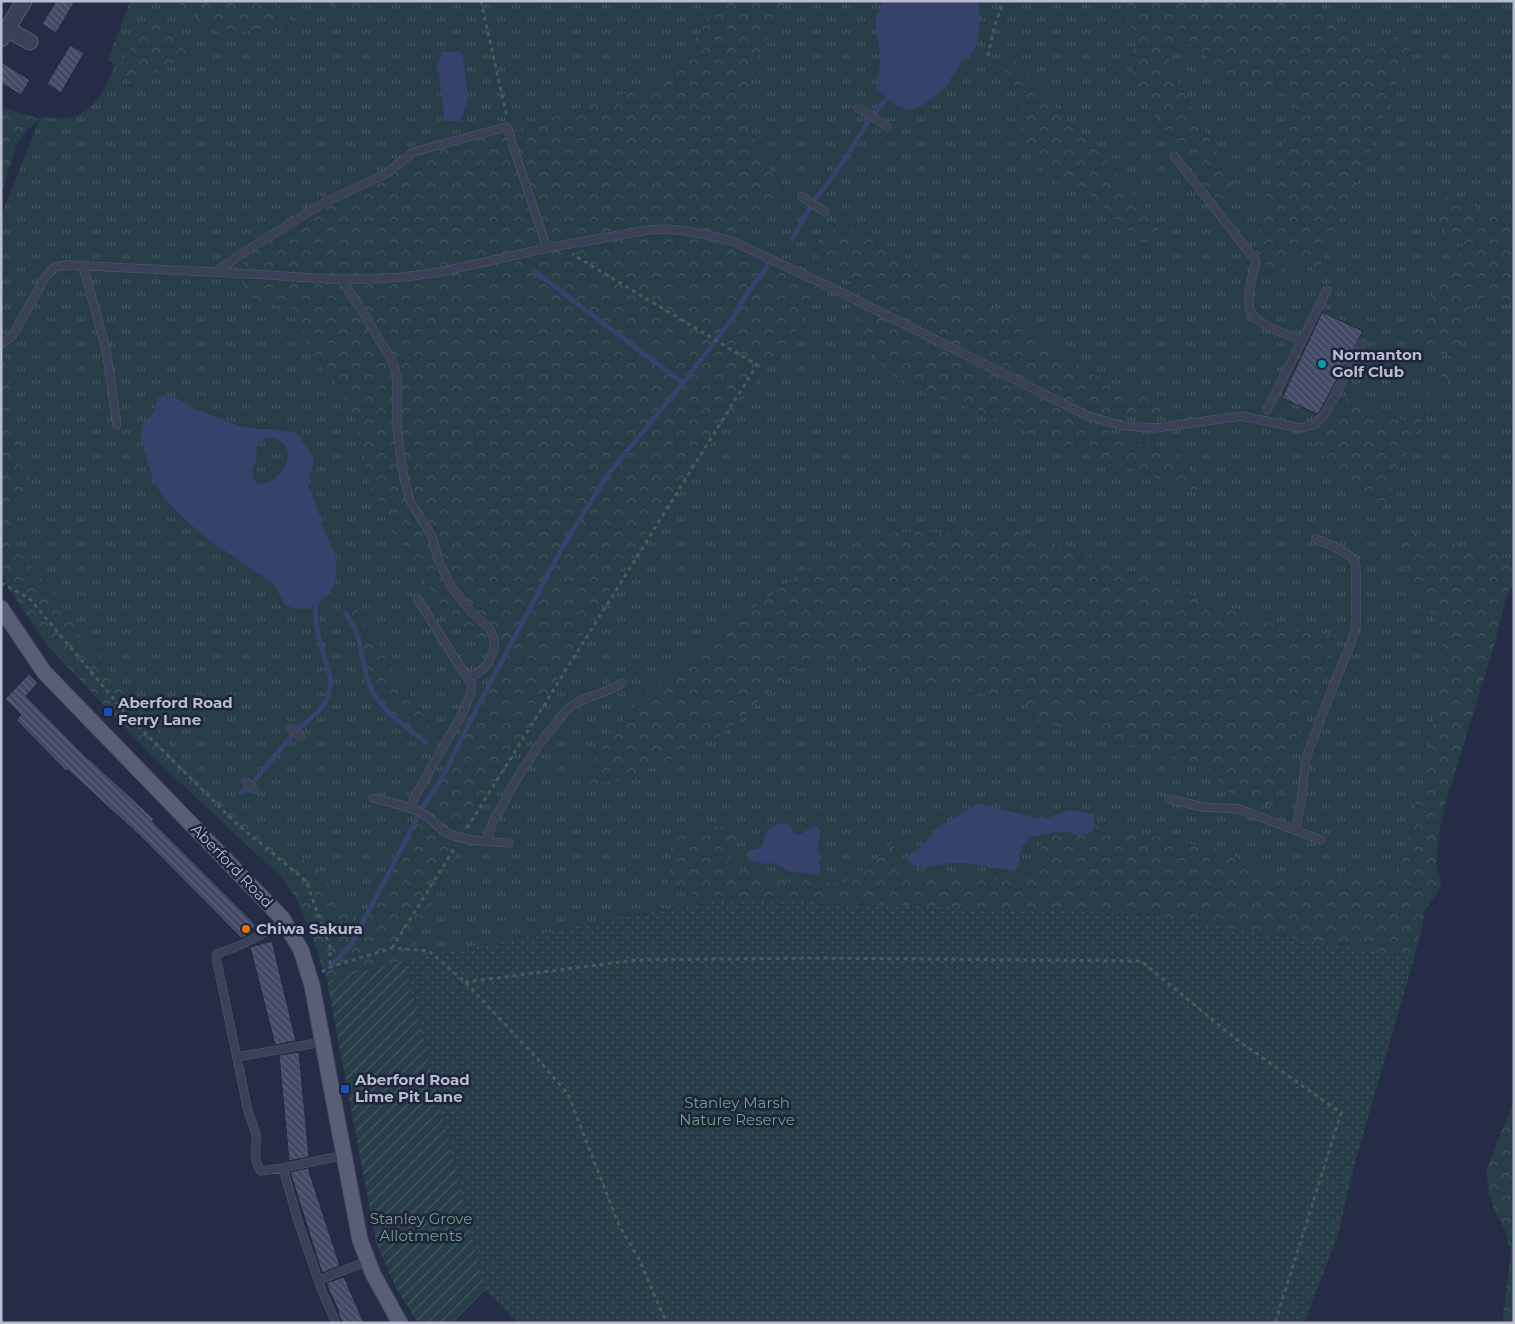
<svg xmlns="http://www.w3.org/2000/svg" width="1515" height="1324" font-family="Montserrat,sans-serif">
  <style>
    .grass { fill: url(#grass-tufts) }
    .forest { fill: url(#forest-crowns) }
    .park { fill: url(#park-dots) }
    .garden { fill: url(#garden-furrows) }
    .water { fill: #36416c; fill-rule: evenodd }
    .lines { fill: none; stroke-linecap: round; stroke-linejoin: round }
    .stream { stroke: #36416c; stroke-width: 5 }
    .building { fill: url(#building-back-hatch); stroke: #20273c }
    .service-casing { stroke: #555b6f; stroke-width: 9 }
    .minor-casing { stroke: #555b6f; stroke-width: 17 }
    .primary-casing { stroke: #43495e; stroke-width: 17 }
    .path { stroke: #465a62; stroke-width: 3; stroke-dasharray: 4 4; stroke-linecap: butt }
    .service { stroke: #3a4055; stroke-width: 8 }
    .minor { stroke: #3a4055; stroke-width: 15 }
    .primary { stroke: #585e75; stroke-width: 15 }
    .culture-dot { fill: #0f9aa8; stroke: #1e243b; stroke-width: 2 }
    .transit-dot { fill: #1a4fb4; stroke: #1e243b; stroke-width: 2 }
    .food-dot { fill: #e8710a; stroke: #1e243b; stroke-width: 2 }
    .labels { text-anchor: middle; stroke-width: 5; stroke-linejoin: round; paint-order: stroke }
    .poi-label { font-size: 15px; font-weight: bold; fill: #b8bcce; stroke: #1e243b; text-anchor: start }
    .street-label { font-size: 15px; fill: #b8bcce; stroke: #1e243b }
    .park-label { font-size: 15px; fill: #6da183; stroke: #1e243b }
  </style>
  <defs>
    <pattern id="grass-tufts" width="24" height="20" patternUnits="userSpaceOnUse" patternTransform="scale(1.25)"><rect width="24" height="20" fill="#273d47"/><path d="M3 7l-1-3M5 7V3M7 7l1-3M15 17l-1-3M17 17v-4M19 17l1-3" fill="none" stroke="#445760"/></pattern>
    <pattern id="forest-crowns" width="20" height="18" patternUnits="userSpaceOnUse" patternTransform="scale(1.25)"><rect width="20" height="18" fill="#273d47"/><path d="M2 6a3 3 0 1 1 6 0M12 15a3 3 0 1 1 6 0" fill="none" stroke="#445760"/></pattern>
    <pattern id="park-dots" width="8" height="8" patternUnits="userSpaceOnUse" patternTransform="scale(1.25)"><rect width="8" height="8" fill="#273d47"/><path d="M2 2h.1M6 6h.1" fill="none" stroke="#445760" stroke-width="1.8" stroke-linecap="round"/></pattern>
    <pattern id="garden-furrows" width="10" height="10" patternUnits="userSpaceOnUse" patternTransform="scale(1.25)"><rect width="10" height="10" fill="#273d47"/><path d="M-1 1l2-2M0 10L10 0M9 11l2-2" fill="none" stroke="#445760"/></pattern>
    <pattern id="building-back-hatch" width="6" height="6" patternUnits="userSpaceOnUse" patternTransform="scale(1.25)"><rect width="6" height="6" fill="#424a66"/><path d="M-1 5l2 2M0 0l6 6M5-1l2 2" fill="none" stroke="#5b627b"/></pattern>
  </defs>
  <rect width="100%" height="100%" fill="#252d46"/>
  <!-- grass -->
  <path class="grass" d="M 130,1 L 1514,1 L 1514,586 L 1510,588 L 1506,597 L 1493,649 L 1446,801 L 1439,832 L 1436,864 L 1441,885 L 1435,896 L 1426,908 L 1414,958 L 721,899 L 404,960 L 327,981 L 311,932 L 297,900 L 283,879 L 154,758 L 46,644 L 19,604 L 1,575 L 1,216 L 40,118 C 49,117 66,119 75,116 C 98,108 106,85 115,65 L 108,60 Z"/>
  <!-- forest -->
  <path class="forest" d="M 174,1 L 270,1 L 297,24 L 222,35 Z
    M 328,1 L 368,1 L 370,4 L 367,9 L 336,14 Z
    M 721,1 L 786,1 C 765,41 736,88 753,135 C 760,154 773,171 780,190 L 732,241 L 826,285 L 799,326 L 748,393 L 624,564 L 467,833 L 404,960 L 327,981 L 311,932 L 297,900 L 283,879 L 154,758 L 46,644 L 19,604 L 1,575 L 1,354 L 6,353 L 5,365 L 13,397 L 11,410 L 13,424 L 30,472 L 30,486 L 24,499 L 16,510 L 10,538 L 24,559 L 49,586 L 81,635 L 123,689 L 162,736 L 193,770 L 223,800 L 258,828 L 316,867 L 359,928 L 425,803 L 441,780 L 478,706 L 501,663 L 464,633 L 423,580 L 371,488 L 354,415 L 343,393 L 310,354 L 296,309 C 275,306 261,305 244,291 L 242,262 L 261,244 L 283,230 L 382,177 L 410,164 L 422,151 L 499,129 L 508,134 L 578,108 L 655,84 L 670,75 L 685,55 Z
    M 1127,1 L 1296,1 L 1314,7 L 1320,11 C 1335,24 1360,58 1381,48 C 1392,43 1392,34 1406,29 L 1413,33 L 1412,44 L 1360,177 L 1318,271 L 1292,257 L 1279,272 L 1260,262 L 1256,255 L 1261,211 L 1299,96 C 1280,93 1242,92 1227,82 C 1216,75 1213,64 1205,55 C 1200,50 1194,48 1188,45 C 1181,42 1178,41 1170,43 L 1166,51 L 1172,72 L 1229,173 C 1234,185 1234,191 1228,202 L 1220,203 L 1190,167 L 1160,122 L 1146,104 L 1129,60 L 1137,41 L 1128,19 Z
    M 154,19 C 175,27 183,36 195,56 L 130,82 L 119,64 Z
    M 1010,59 L 1019,63 L 1026,71 L 1073,128 L 1102,155 L 1127,189 L 1156,217 L 1158,226 L 1158,237 L 1152,243 L 1146,243 L 1137,240 L 1092,197 L 1081,192 L 1059,185 L 1048,175 L 1020,143 L 1024,109 L 1007,76 L 1004,65 Z
    M 1,107 L 40,119 L 27,130 L 17,144 L 1,194 Z
    M 1447,196 L 1514,221 L 1514,306 L 1483,297 L 1478,301 L 1473,300 L 1456,358 L 1412,344 L 1442,272 L 1451,267 L 1463,244 L 1444,238 L 1445,230 L 1435,227 Z
    M 832,230 L 852,230 L 873,239 L 1031,329 L 1070,359 L 1115,389 L 1138,391 L 1164,408 L 1149,419 L 1130,415 L 1108,434 L 1135,443 L 1175,449 L 1197,480 L 1199,488 L 1191,490 L 990,419 L 966,407 L 938,399 L 910,385 L 887,371 L 870,351 L 862,334 L 859,288 L 833,271 L 816,254 L 818,240 Z
    M 1442,368 L 1452,372 L 1447,384 L 1423,418 L 1381,512 L 1355,494 L 1310,441 L 1335,420 L 1348,396 L 1361,405 L 1409,422 L 1441,380 Z
    M 979,527 L 1003,529 L 1030,535 L 1151,579 L 1273,625 L 1296,631 L 1338,635 L 1330,663 L 1293,746 L 1277,808 L 1229,792 L 1223,787 L 1213,773 L 1199,763 L 1127,746 C 1121,743 1114,740 1109,735 C 1096,722 1099,713 1075,718 L 1068,729 C 1058,726 1045,725 1036,718 C 1030,712 1031,708 1023,702 L 956,688 L 905,679 L 857,664 L 836,662 L 817,664 L 798,670 L 779,681 L 739,721 L 720,735 L 680,756 L 617,781 L 591,785 L 586,783 C 584,769 593,760 600,749 C 642,687 704,644 764,600 C 792,580 821,556 854,544 C 876,536 900,531 924,531 C 934,531 944,535 954,535 C 962,535 972,530 979,527 Z
    M 1410,533 L 1514,560 L 1514,586 L 1510,588 L 1506,597 L 1493,649 L 1446,801 L 1439,832 L 1436,864 L 1441,885 L 1435,896 L 1426,908 L 1414,958 L 1355,1162 L 686,906 L 693,893 L 700,884 L 659,894 L 669,882 L 671,857 L 670,846 C 691,822 707,825 736,829 L 739,842 L 731,847 C 724,868 735,866 749,872 C 751,873 752,874 753,874 C 757,875 768,872 774,873 C 784,888 801,884 812,873 L 819,879 L 828,883 L 842,883 L 850,879 L 873,862 L 899,836 L 910,832 C 906,836 898,840 895,846 C 887,859 893,873 907,878 L 1027,881 L 1035,877 L 1038,870 L 1042,840 L 1036,823 L 1059,817 L 1227,851 L 1275,880 C 1286,878 1298,875 1309,874 C 1340,871 1369,873 1398,877 C 1411,825 1424,773 1434,720 C 1440,690 1447,659 1440,629 L 1395,553 L 1393,547 C 1398,539 1401,535 1410,533 Z
    M 355,608 L 434,732 L 426,742 C 407,728 379,709 370,686 C 364,672 363,656 359,641 C 357,631 352,622 346,613 Z
    M 1514,1100 L 1514,1323 L 1502,1323 L 1511,1251 L 1505,1230 L 1494,1210 L 1489,1193 L 1486,1171 Z"/>
  <!-- park -->
  <path class="park" d="M 721,899 L 1142,914 L 1414,958 L 1355,1162 L 1338,1235 L 1304,1323 L 518,1323 L 485,1290 L 404,960 Z"/>
  <!-- garden -->
  <path class="garden" d="M 404,960 L 485,1290 L 452,1323 L 418,1323 L 396,1288 L 376,1242 L 327,981 Z"/>
  <!-- water -->
  <path class="water" d="M 885,1 L 979,1 L 980,25 L 978,40 L 973,52 L 963,59 L 945,88 L 933,98 L 925,104 L 910,110 L 897,106 L 876,88 C 878,77 881,64 880,53 C 879,31 868,21 885,1 Z
    M 460,51 L 463,56 L 468,99 L 461,121 L 446,121 L 444,118 L 438,64 L 442,52 Z
    M 165,395 L 175,397 L 190,407 L 242,427 L 259,429 L 273,429 L 297,433 L 313,457 L 313,464 L 309,478 L 308,485 L 315,500 L 323,527 L 334,552 L 337,566 L 335,580 L 331,593 L 312,607 L 302,609 L 292,608 L 285,605 L 273,583 L 206,538 L 183,518 L 164,498 L 153,480 L 140,435 L 143,423 L 155,411 L 158,398 ZM 264,438 C 303,436 287,483 259,484 L 253,478 L 252,470 L 256,461 L 257,444 Z
    M 978,803 L 1040,819 L 1050,817 L 1070,810 L 1095,814 L 1093,832 L 1080,836 L 1064,831 L 1030,837 L 1022,846 L 1017,870 L 994,868 L 968,863 L 949,863 L 921,869 L 908,861 L 908,856 L 922,845 L 939,827 Z
    M 782,823 L 790,824 L 794,833 L 799,835 L 816,825 C 823,832 819,837 818,845 C 817,853 819,863 821,870 L 818,875 C 807,875 799,871 788,872 L 780,866 L 771,863 L 764,864 L 751,861 L 746,855 L 749,850 L 756,849 L 763,846 C 765,831 767,827 782,823 Z"/>
  <g class="lines">
    <!-- stream -->
    <path class="stream" d="M 792,239 L 814,201 L 839,168 L 869,120 L 888,97
      M 534,271 L 683,383
      M 346,613 C 352,622 357,631 359,641 C 363,656 364,672 370,686 C 379,709 407,728 426,742
      M 241,792 L 248,789 L 292,735 L 319,711 L 327,700 L 331,682 L 317,629 L 315,612 L 317,604
      M 330,967 L 351,945 L 425,803 L 441,780 L 478,706 L 550,570 L 573,529 L 612,469 L 683,383 L 732,319 L 744,298 L 767,267"/>
  </g>
  <!-- building -->
  <path class="building" d="M 56,1 L 75,1 L 56,33 L 42,24 Z
    M 70,45 L 84,53 L 61,93 L 47,84 Z
    M 1,62 L 30,80 L 21,95 L 1,83 Z
    M 1322,312 L 1363,331 L 1320,411 L 1317,414 L 1282,398 Z
    M 29,674 L 38,683 L 26,696 L 88,759 L 88,758 L 154,819 L 152,821 L 256,925 L 245,937 L 241,938 L 139,835 L 68,770 L 66,771 L 16,720 L 21,715 L 5,699 Z
    M 272,941 L 296,1041 L 275,1045 L 250,947 Z
    M 299,1052 L 309,1157 L 289,1161 L 279,1055 Z
    M 308,1168 L 340,1266 L 322,1273 L 290,1172 Z
    M 344,1277 L 348,1286 L 364,1323 L 342,1323 L 338,1313 L 339,1312 L 326,1283 Z"/>
  <g class="lines">
    <defs>
      <path id="service" d="M 858,108 L 880,121 L 887,127
        M 1174,156 L 1256,261 C 1253,274 1245,299 1251,312 C 1256,324 1289,336 1302,340 L 1327,290
        M 802,197 L 825,212
        M 83,266 L 106,349 L 117,425
        M 216,272 L 238,256 L 325,202 L 386,174 L 413,152 L 506,127 L 508,129 L 514,149 L 547,248
        M 341,279 L 366,317 L 379,340 L 390,356 L 397,375 L 397,430 L 404,478 L 410,501 L 432,537 L 439,562 L 451,586 L 471,612 L 489,628 L 494,638 L 494,649 L 488,663 L 479,672 L 468,678
        M 1,344 L 10,338 L 14,333 L 46,276 L 55,267 L 67,265 L 253,274 L 328,279 L 370,279 L 404,277 L 440,272 L 547,248 L 648,230 L 666,229 L 686,231 L 707,235 L 732,241 L 826,285 L 1088,416 L 1124,426 L 1155,428 L 1241,416 L 1301,428 L 1315,424 L 1325,414 L 1362,343
        M 1267,410 L 1302,340
        M 291,728 L 301,737
        M 246,782 L 254,789
        M 373,798 C 392,803 412,806 429,818 C 434,822 438,827 444,831 C 461,841 490,842 509,843
        M 1169,799 L 1203,807 L 1239,809 L 1321,840
        M 412,809 L 413,800 L 463,712 L 470,695 L 472,684 L 459,665 L 417,598
        M 1296,830 L 1301,801 L 1306,758 L 1334,684 L 1351,643 L 1356,627 L 1356,570 C 1356,567 1356,564 1355,562 C 1350,552 1326,543 1316,539
        M 488,842 C 488,825 498,814 505,800 C 519,774 534,750 553,727 C 558,720 564,712 570,707 C 586,695 607,694 622,683
        M 276,926 C 257,938 238,947 217,954 L 216,957 L 248,1111 C 250,1118 253,1124 255,1131 C 259,1143 251,1161 261,1171 L 283,1168 L 297,1218 L 322,1291 L 336,1323
        M 237,1057 L 323,1042
        M 283,1168 L 344,1155
        M 319,1280 L 368,1261"/>
      <path id="minor" d="M 7,29 L 30,42
        M 1,39 L 24,1"/>
      <path id="primary" d="M 1,608 L 44,672 L 282,918 L 301,950 L 312,985 L 360,1240 L 373,1274 L 400,1323"/>
    </defs>
    <!-- service casing -->
    <use href="#service" class="service-casing"/>
    <!-- minor casing -->
    <use href="#minor" class="minor-casing"/>
    <!-- primary casing -->
    <use href="#primary" class="primary-casing"/>
    <!-- path -->
    <path class="path" d="M 481,1 L 507,118
      M 988,56 L 994,27 L 1004,1
      M 1,583 L 29,598 L 129,717 L 235,822 L 306,881 L 330,947 L 330,967
      M 467,828 L 757,365 L 572,254
      M 392,948 L 456,846
      M 322,972 L 330,967 L 392,948 L 429,951 L 465,982 L 536,1057 L 568,1094 L 618,1223 L 639,1259 L 663,1315 L 668,1323
      M 465,982 L 636,960 L 814,958 L 1141,961 L 1236,1039 L 1341,1113 L 1275,1323"/>
    <!-- service -->
    <use href="#service" class="service"/>
    <!-- minor -->
    <use href="#minor" class="minor"/>
    <!-- primary -->
    <use href="#primary" class="primary"/>
  </g>
  <!-- markers -->
  <circle class="culture-dot" cx="1322" cy="364" r="5"/>
  <g class="transit-dot">
    <rect x="103" y="707" width="10" height="10" rx="2.5"/>
    <rect x="340" y="1084" width="10" height="10" rx="2.5"/>
  </g>
  <circle class="food-dot" cx="246" cy="929" r="5"/>
  <g class="labels">
    <!-- poi labels -->
    <g class="poi-label">
      <text x="1332" y="360">Normanton<tspan x="1332" dy="17">Golf Club</tspan></text>
      <text x="118" y="708">Aberford Road<tspan x="118" dy="17">Ferry Lane</tspan></text>
      <text x="256" y="934">Chiwa Sakura</text>
      <text x="355" y="1085">Aberford Road<tspan x="355" dy="17">Lime Pit Lane</tspan></text>
    </g>
    <!-- street labels -->
    <g class="street-label">
      <text transform="translate(232 866) rotate(46)" y="5">Aberford Road</text>
    </g>
    <!-- park labels -->
    <g class="park-label">
      <text x="737" y="1108">Stanley Marsh<tspan x="737" dy="17">Nature Reserve</tspan></text>
      <text x="421" y="1224">Stanley Grove<tspan x="421" dy="17">Allotments</tspan></text>
    </g>
  </g>
  <!-- border -->
  <rect width="1515" height="1324" fill="none" stroke="#b8bcce" stroke-width="5"/>
</svg>
